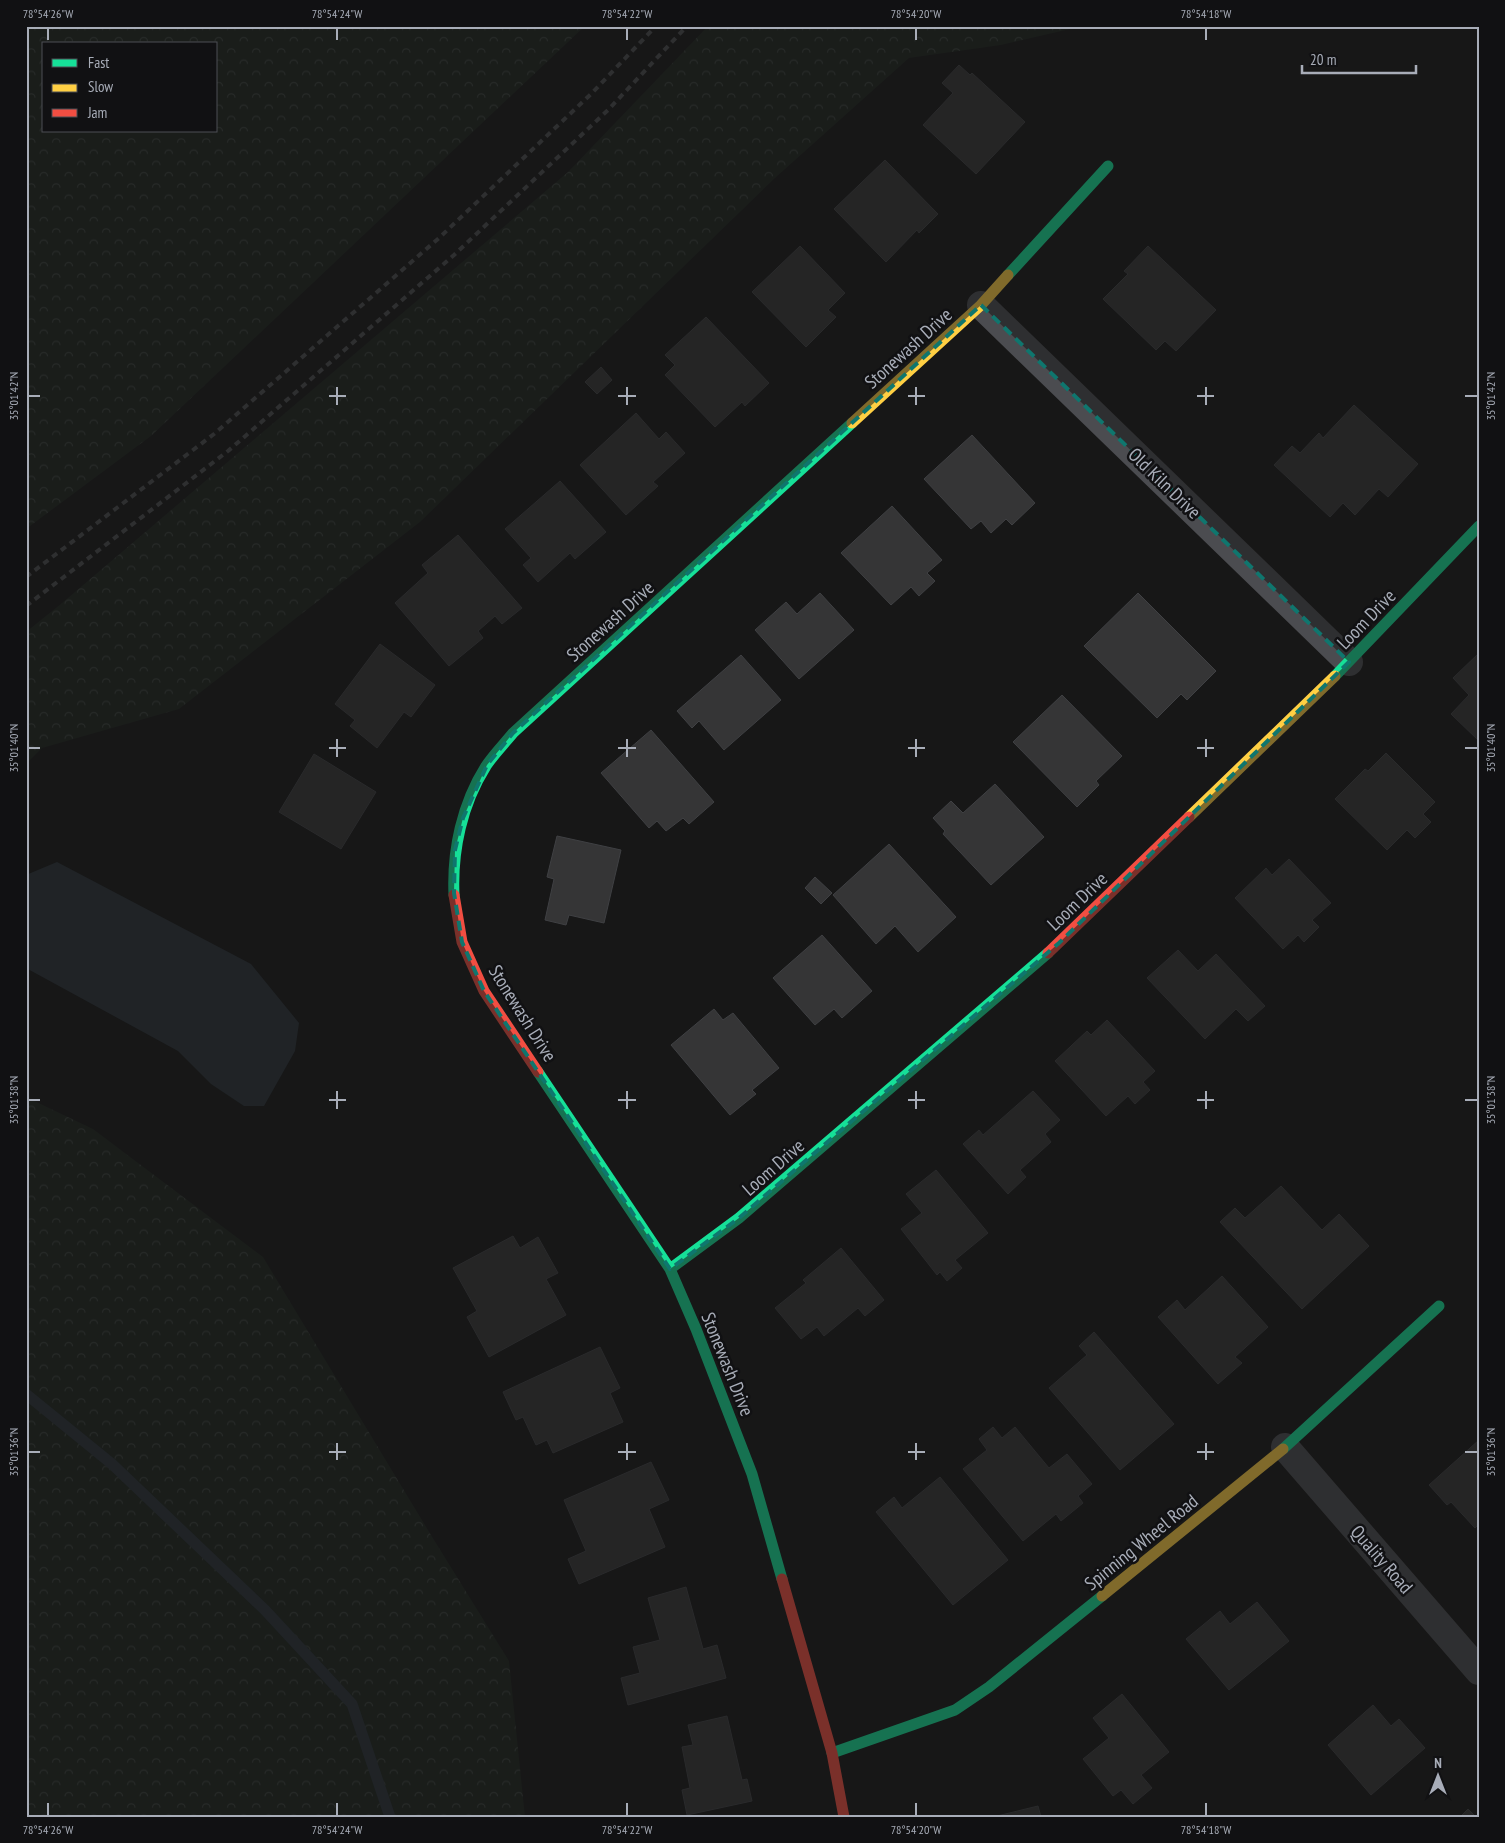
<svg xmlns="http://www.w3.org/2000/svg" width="1505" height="1843" font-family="'PT Sans Narrow',sans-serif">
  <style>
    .forest { fill: url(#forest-crowns); fill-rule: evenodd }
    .water { fill: #2a3239 }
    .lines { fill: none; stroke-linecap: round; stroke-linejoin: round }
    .stream { stroke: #2a3239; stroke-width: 11 }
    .building { fill: #353536; stroke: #3f4043 }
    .street { stroke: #4b4c50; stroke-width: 28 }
    .fast { stroke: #16e098; stroke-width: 11 }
    .slow { stroke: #ffcf43; stroke-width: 11 }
    .jam { stroke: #f24e42; stroke-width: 11 }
    .rail { stroke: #4b4c4f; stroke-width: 4; stroke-dasharray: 6 5; stroke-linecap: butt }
    .marked { fill: none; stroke: #0f766e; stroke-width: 4; stroke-dasharray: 10 6; stroke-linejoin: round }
    .ticks { fill: none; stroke: #a8adb8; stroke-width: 2 }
    .labels { text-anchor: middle; stroke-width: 5; stroke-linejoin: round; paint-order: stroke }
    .street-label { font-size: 19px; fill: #a8adb8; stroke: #111113 }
    .neatline { fill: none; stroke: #a8adb8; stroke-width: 2 }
    .ticks-label { font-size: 12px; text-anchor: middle; fill: #a8adb8 }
  </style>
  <defs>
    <pattern id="forest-crowns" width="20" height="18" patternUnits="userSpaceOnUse" patternTransform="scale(1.25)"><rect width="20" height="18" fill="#1d241e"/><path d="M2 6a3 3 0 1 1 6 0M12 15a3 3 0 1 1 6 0" fill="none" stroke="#3b413d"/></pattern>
  </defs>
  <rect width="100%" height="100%" fill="#171717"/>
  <!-- forest -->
  <path class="forest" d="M 26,26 L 585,26 L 151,436 L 26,529 ZM 44,44 L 216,44 L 216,131 L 44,131 Z
    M 708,26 L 1083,26 L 1001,45 L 909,58 L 775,178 L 420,522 L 179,709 L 42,748 L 26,764 L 26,632 L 62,603 L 568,172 Z
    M 26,1097 L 93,1129 L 263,1257 L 431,1535 L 509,1661 L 525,1817 L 26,1817 Z"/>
  <!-- water -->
  <path class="water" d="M 57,862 L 251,964 L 299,1023 L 295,1051 L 264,1106 L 244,1106 L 211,1084 L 178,1051 L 26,968 L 26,875 Z"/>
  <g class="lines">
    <!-- stream -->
    <path class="stream" d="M 26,1394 L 112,1464 L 265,1610 L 352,1704 L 390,1817"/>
  </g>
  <!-- building -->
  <path class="building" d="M 959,65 L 970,75 L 972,73 L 1025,122 L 976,174 L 923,125 L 953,93 L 942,83 Z
    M 885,160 L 938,214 L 919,233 L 917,230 L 886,262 L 834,209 Z
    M 800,246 L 845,293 L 828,310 L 836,317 L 806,347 L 752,292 Z
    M 1148,246 L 1216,310 L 1176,351 L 1165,341 L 1156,350 L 1103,299 L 1128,274 L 1124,271 Z
    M 706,317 L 769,383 L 745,406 L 742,402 L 715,427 L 665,375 L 675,365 L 665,355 Z
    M 601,367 L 612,380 L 597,394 L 585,382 Z
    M 1354,405 L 1418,464 L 1388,497 L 1379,489 L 1355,515 L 1343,503 L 1330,517 L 1274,465 L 1292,446 L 1300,453 L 1319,433 L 1323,438 Z
    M 636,413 L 659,439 L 666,432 L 685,453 L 653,482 L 658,486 L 626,515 L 580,465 Z
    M 972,435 L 1035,503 L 1012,525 L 1006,519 L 991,533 L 981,521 L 971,529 L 924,479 Z
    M 560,481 L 606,532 L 575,559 L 570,553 L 538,582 L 523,565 L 531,558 L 505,529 Z
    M 892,506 L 942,560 L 927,573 L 935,581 L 919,596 L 911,587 L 891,605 L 841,553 Z
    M 458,535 L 522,608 L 502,624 L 495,616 L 478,631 L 483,638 L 449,666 L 395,603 L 428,573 L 422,565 Z
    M 820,593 L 854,630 L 799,679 L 755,630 L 786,602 L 797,614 Z
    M 1138,593 L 1216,671 L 1187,700 L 1181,694 L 1157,718 L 1084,646 Z
    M 380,644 L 435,685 L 411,717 L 404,712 L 377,748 L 350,726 L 355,720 L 335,704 Z
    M 1479,653 L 1479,741 L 1451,714 L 1469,695 L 1453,678 Z
    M 741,655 L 781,700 L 724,750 L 699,721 L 692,728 L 677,711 Z
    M 1062,695 L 1122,756 L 1096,781 L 1099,785 L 1077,807 L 1013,742 Z
    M 651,730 L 714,802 L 689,824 L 683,818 L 666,831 L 657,821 L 649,828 L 601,773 Z
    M 1386,753 L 1435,802 L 1423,814 L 1431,822 L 1415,838 L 1407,830 L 1387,850 L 1335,799 L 1365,769 L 1368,771 Z
    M 314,754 L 376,792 L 341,849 L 279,812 Z
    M 995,784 L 1044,837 L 991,885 L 943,834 L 945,831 L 933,818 L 951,801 L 963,813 Z
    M 557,836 L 621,850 L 604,923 L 569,915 L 566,925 L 545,920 L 554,879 L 547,877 Z
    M 889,844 L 956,917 L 918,952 L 895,926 L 876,944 L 833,895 Z
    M 1289,859 L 1331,903 L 1312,920 L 1319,927 L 1304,942 L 1298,935 L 1283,949 L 1235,898 L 1266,868 L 1272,875 Z
    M 815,877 L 832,893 L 821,904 L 805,888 Z
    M 822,935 L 872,991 L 842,1018 L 834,1009 L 815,1025 L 773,978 Z
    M 1178,950 L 1198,971 L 1216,954 L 1265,1006 L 1248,1021 L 1236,1009 L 1205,1039 L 1147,978 Z
    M 714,1009 L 723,1020 L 733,1013 L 779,1068 L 752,1090 L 756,1094 L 730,1115 L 671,1045 Z
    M 1107,1020 L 1155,1071 L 1143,1082 L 1150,1090 L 1135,1104 L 1128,1096 L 1106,1116 L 1055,1061 L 1087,1031 L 1091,1035 Z
    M 1033,1091 L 1060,1120 L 1045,1134 L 1051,1142 L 1020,1170 L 1026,1177 L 1008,1194 L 963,1144 L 979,1130 L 983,1135 Z
    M 936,1170 L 988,1233 L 955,1260 L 962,1268 L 947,1281 L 940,1272 L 937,1275 L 901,1229 L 922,1213 L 906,1194 Z
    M 1281,1186 L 1322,1230 L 1339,1214 L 1369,1246 L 1302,1309 L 1220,1222 L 1235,1208 L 1245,1218 Z
    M 513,1236 L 520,1248 L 538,1237 L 558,1273 L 546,1279 L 566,1315 L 489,1357 L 467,1317 L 477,1311 L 453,1268 Z
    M 841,1248 L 884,1300 L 865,1316 L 858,1308 L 824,1336 L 817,1327 L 801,1339 L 775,1308 L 806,1283 L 803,1280 Z
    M 1222,1276 L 1268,1327 L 1235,1357 L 1242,1363 L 1218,1384 L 1158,1317 L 1177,1300 L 1185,1310 Z
    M 1094,1332 L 1174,1424 L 1120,1470 L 1049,1388 L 1087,1355 L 1079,1346 Z
    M 600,1347 L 620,1388 L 610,1393 L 623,1422 L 553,1453 L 547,1440 L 536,1445 L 523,1417 L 516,1420 L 503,1392 Z
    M 993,1427 L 1002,1438 L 1015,1427 L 1049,1468 L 1067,1454 L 1092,1484 L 1078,1496 L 1083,1503 L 1061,1521 L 1056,1514 L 1023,1541 L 963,1469 L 987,1450 L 979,1439 Z
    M 1479,1440 L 1479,1524 L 1475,1528 L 1451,1502 L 1447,1505 L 1429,1485 Z
    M 651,1462 L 669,1500 L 649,1509 L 665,1547 L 579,1584 L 568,1559 L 586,1551 L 564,1500 Z
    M 940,1477 L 1008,1560 L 953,1605 L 876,1512 L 894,1497 L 902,1508 Z
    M 686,1587 L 703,1649 L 717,1645 L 726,1678 L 628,1705 L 621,1678 L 640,1673 L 633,1647 L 660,1640 L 648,1598 Z
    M 1257,1602 L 1289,1641 L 1229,1690 L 1186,1639 L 1220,1611 L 1230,1624 Z
    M 1122,1694 L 1169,1752 L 1141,1775 L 1152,1788 L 1133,1804 L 1121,1790 L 1113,1796 L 1083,1759 L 1109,1738 L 1093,1718 Z
    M 1373,1705 L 1391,1726 L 1399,1719 L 1425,1748 L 1371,1795 L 1328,1745 Z
    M 727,1716 L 742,1780 L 747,1779 L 752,1801 L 687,1815 L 682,1790 L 690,1788 L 682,1747 L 693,1745 L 688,1725 Z
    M 1038,1806 L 1041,1817 L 993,1817 Z
    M 1468,1809 L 1476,1817 L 1460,1817 Z"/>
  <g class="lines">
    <!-- street -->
    <path class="street" d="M 981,305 L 1349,662
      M 1285,1447 L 1479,1671"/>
    <!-- fast -->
    <path class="fast" d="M 1008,275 L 1108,166
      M 1335,676 L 1479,526
      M 454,895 C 452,850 462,804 486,766 C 494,754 504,744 513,733 L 852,423
      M 538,1072 L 670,1269 L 696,1329 L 752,1474 L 782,1579
      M 670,1269 L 739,1218 L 1048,953
      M 1283,1449 L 1439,1306
      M 832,1753 L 955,1710 L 989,1687 L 1102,1596"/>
    <!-- slow -->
    <path class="slow" d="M 852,423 L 981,305 L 1008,275
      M 1189,817 L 1335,676
      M 1102,1596 L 1283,1449"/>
    <!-- jam -->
    <path class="jam" d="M 454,895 L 462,942 L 484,991 L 538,1072
      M 1048,953 L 1189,817
      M 782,1579 L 832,1753 L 844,1817"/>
    <!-- rail -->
    <path class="rail" d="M 26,577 L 214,434 L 439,238 L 591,94 L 656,26
      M 26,606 L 228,451 L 454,255 L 608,110 L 687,26"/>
  </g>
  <!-- marked area -->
  <path d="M0 0H1505V1843H0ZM 981,305 L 1349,662 L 1059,943 L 739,1218 L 670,1269 L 484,991 L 462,942 L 454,893 L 455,850 L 463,818 L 487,765 L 513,733 Z" fill="#171717" fill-opacity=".55" fill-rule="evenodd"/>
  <path class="marked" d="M 981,305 L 1349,662 L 1059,943 L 739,1218 L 670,1269 L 484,991 L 462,942 L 454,893 L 455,850 L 463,818 L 487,765 L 513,733 Z"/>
  <!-- ticks -->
  <path class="ticks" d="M 48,28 L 48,40M 337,28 L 337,40M 627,28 L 627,40M 916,28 L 916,40M 1206,28 L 1206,40M 337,387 L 337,405M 627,387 L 627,405M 916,387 L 916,405M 1206,387 L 1206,405M 28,396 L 40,396M 329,396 L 346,396M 618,396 L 636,396M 908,396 L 925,396M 1197,396 L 1214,396M 1465,396 L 1478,396M 337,739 L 337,757M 627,739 L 627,757M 916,739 L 916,757M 1206,739 L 1206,757M 28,748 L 40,748M 329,748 L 346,748M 618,748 L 636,748M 908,748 L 925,748M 1197,748 L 1214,748M 1465,748 L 1478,748M 337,1091 L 337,1109M 627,1091 L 627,1109M 916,1091 L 916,1109M 1206,1091 L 1206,1109M 28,1100 L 40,1100M 329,1100 L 346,1100M 618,1100 L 636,1100M 908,1100 L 925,1100M 1197,1100 L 1214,1100M 1465,1100 L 1478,1100M 337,1443 L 337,1460M 627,1443 L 627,1460M 916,1443 L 916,1460M 1206,1443 L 1206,1460M 28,1452 L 40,1452M 329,1452 L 346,1452M 618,1452 L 636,1452M 908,1452 L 925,1452M 1197,1452 L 1214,1452M 1465,1452 L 1478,1452M 48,1803 L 48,1816M 337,1803 L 337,1816M 627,1803 L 627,1816M 916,1803 L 916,1816M 1206,1803 L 1206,1816"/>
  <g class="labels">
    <!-- street labels -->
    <g class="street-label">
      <text transform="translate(908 348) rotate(-42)" y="7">Stonewash Drive</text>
      <text transform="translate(1165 483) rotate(44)" y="7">Old Kiln Drive</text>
      <text transform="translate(1366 619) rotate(-46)" y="7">Loom Drive</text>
      <text transform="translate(610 621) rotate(-42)" y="7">Stonewash Drive</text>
      <text transform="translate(1077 901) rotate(-44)" y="7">Loom Drive</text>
      <text transform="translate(523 1013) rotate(58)" y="7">Stonewash Drive</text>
      <text transform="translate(773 1167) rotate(-41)" y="7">Loom Drive</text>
      <text transform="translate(728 1364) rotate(68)" y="7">Stonewash Drive</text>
      <text transform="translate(1141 1542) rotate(-39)" y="7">Spinning Wheel Road</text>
      <text transform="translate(1382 1559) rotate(49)" y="7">Quality Road</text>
    </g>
  </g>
  <!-- border -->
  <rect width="1505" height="1843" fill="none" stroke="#111113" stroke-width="55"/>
  <!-- legend -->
  <rect x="42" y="42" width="175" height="90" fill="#111113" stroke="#4d4f55"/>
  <rect x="52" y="59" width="25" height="8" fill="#16e098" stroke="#4d4f55"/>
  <text x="88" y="68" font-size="15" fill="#a8adb8">Fast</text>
  <rect x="52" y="84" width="25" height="8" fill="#ffcf43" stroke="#4d4f55"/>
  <text x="88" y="92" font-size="15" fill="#a8adb8">Slow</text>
  <rect x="52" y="109" width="25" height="8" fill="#f24e42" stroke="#4d4f55"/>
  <text x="88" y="118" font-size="15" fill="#a8adb8">Jam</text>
  <!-- north arrow -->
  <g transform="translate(1438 1776)" stroke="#111113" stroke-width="4" paint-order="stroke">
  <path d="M0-4L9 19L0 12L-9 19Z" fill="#a8adb8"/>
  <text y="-8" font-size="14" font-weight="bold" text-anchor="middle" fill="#a8adb8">N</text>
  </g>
  <!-- scale -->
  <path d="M1302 65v8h114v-8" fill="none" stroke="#a8adb8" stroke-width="2.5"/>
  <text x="1310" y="65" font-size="15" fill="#a8adb8" stroke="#111113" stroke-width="4" paint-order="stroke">20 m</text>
  <rect x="28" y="28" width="1450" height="1788" class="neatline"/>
  <g class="ticks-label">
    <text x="48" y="18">78°54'26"W</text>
    <text x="337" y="18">78°54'24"W</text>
    <text x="627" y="18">78°54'22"W</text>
    <text x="916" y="18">78°54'20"W</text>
    <text x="1206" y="18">78°54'18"W</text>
    <text transform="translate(14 396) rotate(-90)" y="4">35°01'42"N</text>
    <text transform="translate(1491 396) rotate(-90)" y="4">35°01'42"N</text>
    <text transform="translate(14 748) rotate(-90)" y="4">35°01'40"N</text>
    <text transform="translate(1491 748) rotate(-90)" y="4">35°01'40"N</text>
    <text transform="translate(14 1100) rotate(-90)" y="4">35°01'38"N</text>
    <text transform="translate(1491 1100) rotate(-90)" y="4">35°01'38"N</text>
    <text transform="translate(14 1452) rotate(-90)" y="4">35°01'36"N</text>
    <text transform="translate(1491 1452) rotate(-90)" y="4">35°01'36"N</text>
    <text x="48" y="1834">78°54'26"W</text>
    <text x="337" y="1834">78°54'24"W</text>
    <text x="627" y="1834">78°54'22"W</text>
    <text x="916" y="1834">78°54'20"W</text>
    <text x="1206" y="1834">78°54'18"W</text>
  </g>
</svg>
